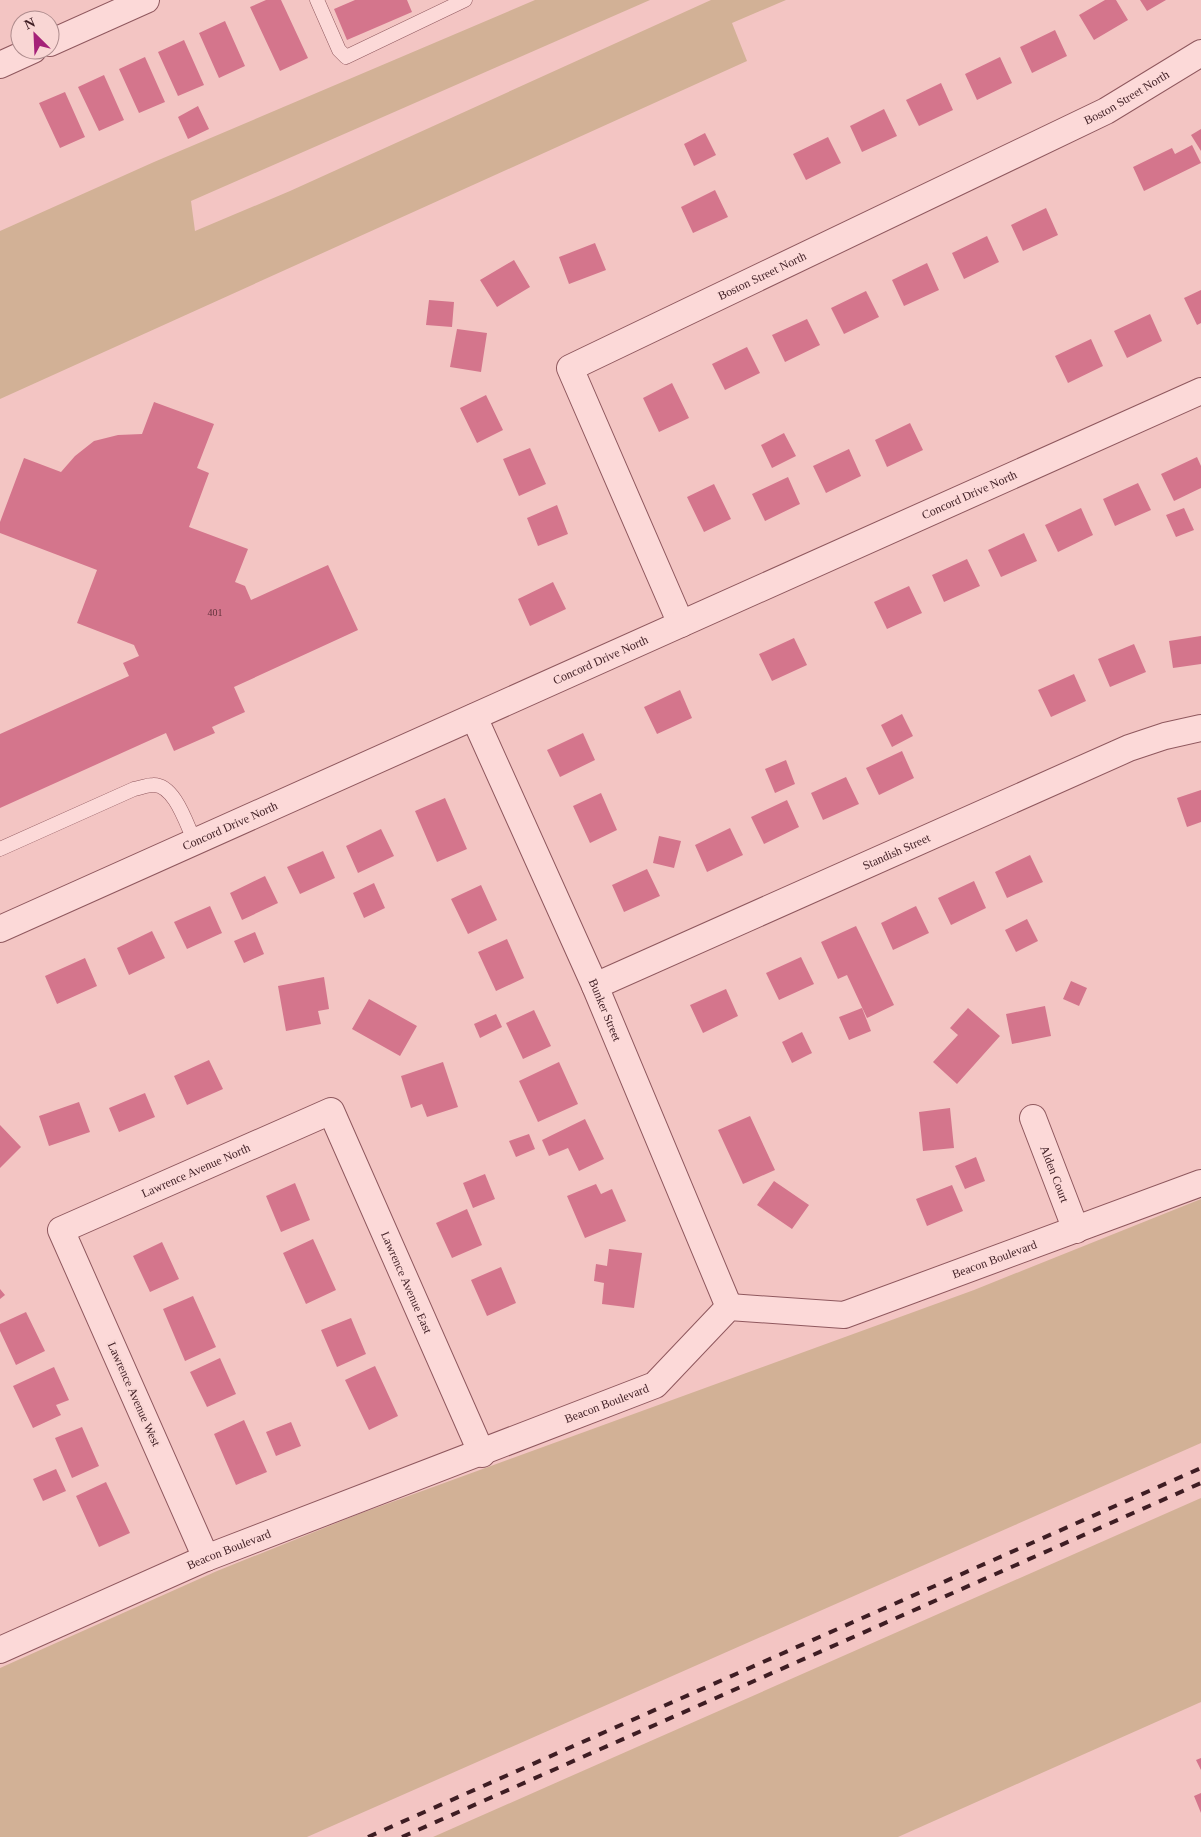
<svg xmlns="http://www.w3.org/2000/svg" width="1201" height="1837" font-family="Georgia,serif">
  <style>
    .green { fill: #d2b196 }
    .building { fill: #d4758c }
    .lines { fill: none; stroke-linecap: round; stroke-linejoin: round }
    .service-casing { stroke: #8f585e; stroke-width: 15 }
    .minor-casing { stroke: #8f585e; stroke-width: 28 }
    .service { stroke: #fcd9d8; stroke-width: 14 }
    .minor { stroke: #fcd9d8; stroke-width: 26 }
    .rail { stroke: #3e1d23; stroke-width: 4; stroke-dasharray: 9 9; stroke-linecap: butt }
    .labels { text-anchor: middle; stroke-width: 4.5; stroke-linejoin: round; paint-order: stroke }
    .number-label { font-size: 10px; fill: #64333d }
    .street-label { font-size: 12px; fill: #3e1d23; stroke: #f9d6d4 }
  </style>
  <rect width="100%" height="100%" fill="#f3c5c3"/>
  <!-- green -->
  <path class="green" d="M 535,0 L 650,0 L 191,201 L 195,231 L 290,191 L 711,0 L 786,0 L 732,23 L 747,61 L 0,399 L 0,231 L 154,162 Z
    M 1201,1199 L 1201,1443 L 307,1837 L 0,1837 L 0,1668 L 217,1571 L 359,1514 L 974,1290 Z
    M 1201,1498 L 1201,1702 L 898,1837 L 433,1837 Z"/>
  <!-- building -->
  <path class="building" d="M 266,0 L 281,0 L 308,58 L 280,71 L 250,7 Z
    M 355,0 L 407,0 L 412,12 L 347,40 L 334,9 Z
    M 1105,0 L 1116,0 L 1128,20 L 1094,40 L 1079,15 Z
    M 1140,0 L 1166,0 L 1147,11 Z
    M 225,21 L 245,66 L 219,78 L 199,33 Z
    M 1055,30 L 1067,56 L 1032,73 L 1020,47 Z
    M 184,40 L 204,85 L 178,96 L 158,52 Z
    M 145,57 L 165,102 L 139,113 L 119,69 Z
    M 1000,57 L 1012,83 L 977,100 L 965,74 Z
    M 104,75 L 124,120 L 99,131 L 78,87 Z
    M 941,83 L 953,110 L 919,126 L 906,100 Z
    M 65,92 L 85,137 L 60,148 L 39,103 Z
    M 198,106 L 209,129 L 188,139 L 178,117 Z
    M 884,109 L 897,136 L 862,152 L 850,126 Z
    M 1201,129 L 1201,151 L 1191,135 Z
    M 705,133 L 716,155 L 694,166 L 684,144 Z
    M 828,137 L 841,163 L 806,180 L 793,154 Z
    M 1192,145 L 1201,163 L 1144,191 L 1133,167 L 1172,148 L 1175,154 Z
    M 715,190 L 728,217 L 693,233 L 681,207 Z
    M 1046,208 L 1058,235 L 1023,251 L 1011,225 Z
    M 987,236 L 999,262 L 964,279 L 952,253 Z
    M 595,243 L 606,270 L 569,284 L 559,257 Z
    M 514,260 L 530,287 L 497,307 L 480,280 Z
    M 927,263 L 939,290 L 904,306 L 892,280 Z
    M 1201,290 L 1201,323 L 1197,325 L 1184,298 Z
    M 866,291 L 879,317 L 844,334 L 831,308 Z
    M 429,300 L 454,302 L 452,327 L 426,325 Z
    M 1150,314 L 1162,341 L 1127,358 L 1114,331 Z
    M 807,319 L 820,345 L 785,362 L 772,335 Z
    M 457,329 L 487,333 L 481,372 L 450,367 Z
    M 1091,339 L 1103,366 L 1068,383 L 1055,356 Z
    M 747,347 L 760,373 L 725,390 L 712,364 Z
    M 672,383 L 689,418 L 659,432 L 643,398 Z
    M 486,395 L 503,430 L 477,443 L 460,408 Z
    M 154,402 L 214,424 L 197,468 L 209,473 L 189,527 L 248,549 L 235,582 L 245,586 L 251,600 L 328,565 L 358,630 L 234,687 L 245,712 L 212,727 L 215,733 L 174,751 L 166,733 L 0,808 L 0,734 L 129,676 L 123,663 L 139,656 L 134,645 L 77,623 L 97,570 L 0,533 L 0,522 L 24,458 L 61,472 L 75,456 L 94,441 L 118,435 L 142,434 Z
    M 910,423 L 923,450 L 887,467 L 875,440 Z
    M 784,433 L 796,456 L 772,468 L 761,445 Z
    M 530,448 L 546,484 L 519,496 L 503,459 Z
    M 849,449 L 861,476 L 826,493 L 813,466 Z
    M 1197,457 L 1201,466 L 1201,488 L 1174,501 L 1161,474 Z
    M 788,477 L 800,504 L 765,521 L 752,494 Z
    M 1138,483 L 1151,510 L 1115,526 L 1103,499 Z
    M 714,484 L 731,519 L 704,532 L 687,497 Z
    M 557,505 L 568,534 L 538,546 L 527,518 Z
    M 1081,508 L 1093,535 L 1058,552 L 1045,525 Z
    M 1184,508 L 1194,530 L 1176,537 L 1166,515 Z
    M 1024,533 L 1037,561 L 1001,577 L 988,550 Z
    M 967,559 L 980,586 L 944,602 L 932,575 Z
    M 553,582 L 566,609 L 530,626 L 518,599 Z
    M 909,586 L 922,613 L 887,629 L 874,602 Z
    M 1201,636 L 1201,664 L 1173,668 L 1169,641 Z
    M 794,638 L 807,665 L 772,681 L 759,654 Z
    M 1134,644 L 1146,672 L 1110,687 L 1098,659 Z
    M 1074,674 L 1086,701 L 1051,717 L 1038,690 Z
    M 680,690 L 692,718 L 657,734 L 644,707 Z
    M 902,714 L 913,736 L 892,747 L 881,725 Z
    M 583,733 L 595,760 L 560,777 L 547,750 Z
    M 902,751 L 914,778 L 879,795 L 866,768 Z
    M 786,760 L 795,784 L 775,793 L 765,769 Z
    M 846,777 L 859,804 L 823,820 L 811,793 Z
    M 1201,790 L 1201,822 L 1187,827 L 1177,798 Z
    M 601,793 L 617,830 L 590,843 L 573,806 Z
    M 445,798 L 467,849 L 437,862 L 415,811 Z
    M 787,800 L 799,827 L 764,844 L 751,817 Z
    M 730,828 L 743,855 L 707,872 L 695,845 Z
    M 381,829 L 394,856 L 358,873 L 346,846 Z
    M 659,836 L 681,841 L 674,868 L 653,863 Z
    M 323,851 L 335,878 L 300,894 L 287,867 Z
    M 1030,855 L 1043,882 L 1007,898 L 995,872 Z
    M 647,869 L 660,896 L 624,912 L 612,885 Z
    M 265,876 L 278,903 L 242,920 L 230,893 Z
    M 974,881 L 986,908 L 951,925 L 938,898 Z
    M 374,883 L 385,908 L 364,918 L 353,893 Z
    M 481,885 L 497,920 L 468,934 L 451,899 Z
    M 210,906 L 222,933 L 187,949 L 174,922 Z
    M 916,906 L 929,933 L 893,950 L 881,923 Z
    M 1027,919 L 1038,941 L 1016,952 L 1005,930 Z
    M 856,926 L 894,1005 L 867,1018 L 847,975 L 838,979 L 821,942 Z
    M 152,931 L 165,958 L 129,975 L 117,948 Z
    M 255,932 L 264,954 L 244,963 L 234,941 Z
    M 507,939 L 524,978 L 496,991 L 478,952 Z
    M 801,957 L 814,984 L 779,1000 L 766,973 Z
    M 85,958 L 97,986 L 57,1004 L 45,976 Z
    M 324,977 L 329,1009 L 318,1011 L 321,1024 L 286,1031 L 278,986 Z
    M 1071,981 L 1087,988 L 1079,1006 L 1063,999 Z
    M 726,989 L 738,1016 L 703,1033 L 690,1005 Z
    M 369,999 L 417,1026 L 400,1056 L 352,1029 Z
    M 1045,1006 L 1051,1036 L 1012,1044 L 1006,1014 Z
    M 862,1008 L 871,1031 L 849,1040 L 839,1017 Z
    M 968,1008 L 1000,1036 L 957,1084 L 933,1062 L 958,1035 L 950,1028 Z
    M 534,1010 L 551,1046 L 523,1059 L 506,1023 Z
    M 496,1014 L 502,1027 L 480,1038 L 474,1024 Z
    M 802,1032 L 812,1053 L 792,1063 L 782,1042 Z
    M 209,1060 L 223,1089 L 187,1105 L 174,1076 Z
    M 443,1062 L 458,1107 L 427,1117 L 422,1104 L 411,1108 L 401,1076 Z
    M 559,1062 L 578,1104 L 538,1122 L 519,1081 Z
    M 145,1093 L 155,1117 L 119,1132 L 109,1108 Z
    M 79,1102 L 90,1132 L 49,1146 L 39,1116 Z
    M 950,1108 L 954,1148 L 923,1151 L 919,1112 Z
    M 750,1116 L 775,1170 L 743,1184 L 718,1130 Z
    M 585,1119 L 604,1159 L 579,1171 L 568,1148 L 549,1156 L 542,1140 Z
    M 0,1125 L 21,1147 L 0,1168 Z
    M 529,1134 L 535,1149 L 516,1157 L 509,1141 Z
    M 976,1157 L 985,1181 L 965,1189 L 955,1166 Z
    M 485,1174 L 495,1199 L 473,1208 L 463,1183 Z
    M 774,1181 L 809,1205 L 792,1229 L 757,1205 Z
    M 295,1183 L 310,1220 L 281,1232 L 266,1196 Z
    M 596,1184 L 601,1194 L 612,1189 L 626,1221 L 585,1238 L 567,1196 Z
    M 952,1185 L 963,1211 L 927,1226 L 916,1199 Z
    M 467,1209 L 482,1245 L 452,1258 L 436,1223 Z
    M 313,1239 L 336,1290 L 306,1304 L 283,1253 Z
    M 162,1242 L 179,1279 L 150,1292 L 133,1256 Z
    M 609,1249 L 642,1253 L 634,1308 L 602,1304 L 604,1283 L 594,1281 L 596,1264 L 607,1266 Z
    M 501,1267 L 516,1303 L 487,1316 L 471,1280 Z
    M 0,1289 L 5,1295 L 0,1299 Z
    M 193,1296 L 216,1347 L 185,1361 L 163,1309 Z
    M 26,1312 L 45,1351 L 16,1365 L 0,1331 L 0,1324 Z
    M 351,1318 L 366,1354 L 337,1367 L 321,1330 Z
    M 220,1358 L 236,1394 L 207,1407 L 190,1372 Z
    M 375,1366 L 398,1416 L 369,1430 L 345,1380 Z
    M 54,1367 L 69,1400 L 56,1405 L 61,1415 L 33,1428 L 13,1386 Z
    M 244,1420 L 267,1472 L 236,1485 L 214,1434 Z
    M 291,1422 L 301,1446 L 276,1456 L 266,1432 Z
    M 82,1427 L 99,1466 L 72,1478 L 55,1438 Z
    M 56,1469 L 66,1491 L 43,1501 L 33,1479 Z
    M 106,1482 L 130,1533 L 99,1547 L 76,1496 Z
    M 1201,1758 L 1201,1770 L 1196,1760 Z
    M 1201,1793 L 1201,1813 L 1194,1796 Z"/>
  <g class="lines">
    <defs>
      <path id="service" d="M 317,0 L 339,50 L 346,57 L 465,0
        M 0,849 L 134,789 C 140,788 147,785 153,785 C 175,784 187,826 195,842"/>
      <g id="minor">
        <path d="M 50,43 L 146,0"/>
        <path d="M 0,65 L 33,50"/>
        <path id="s1" d="M 681,624 L 570,368 L 1106,111 L 1201,53"/>
        <path id="s2" d="M 474,717 L 595,986 L 729,1307"/>
        <path id="s3" d="M 0,929 L 1201,391"/>
        <path id="s4" d="M 595,986 L 1129,748 L 1165,736 L 1201,728"/>
        <path id="s5" d="M 1033,1118 L 1076,1230"/>
        <path id="s6" d="M 206,1558 L 61,1230 L 331,1111 L 482,1454"/>
        <path id="s7" d="M 0,1650 L 206,1558 L 655,1385 L 729,1307 L 844,1315 L 1201,1183"/>
      </g>
    </defs>
    <!-- service casing -->
    <use href="#service" class="service-casing"/>
    <!-- minor casing -->
    <use href="#minor" class="minor-casing"/>
    <!-- service -->
    <use href="#service" class="service"/>
    <!-- minor -->
    <use href="#minor" class="minor"/>
    <!-- rail -->
    <path class="rail" d="M 368,1837 L 1201,1468
      M 402,1837 L 1201,1483"/>
  </g>
  <g class="labels">
    <!-- number labels -->
    <g class="number-label">
      <text x="215" y="616">401</text>
    </g>
    <!-- street labels -->
    <g class="street-label">
      <text dy="4" stroke="none"><textPath href="#s1" startOffset="898">Boston Street North</textPath></text>
      <text dy="4" stroke="none"><textPath href="#s1" startOffset="492">Boston Street North</textPath></text>
      <text dy="4" stroke="none"><textPath href="#s3" startOffset="1062">Concord Drive North</textPath></text>
      <text dy="4" stroke="none"><textPath href="#s3" startOffset="658">Concord Drive North</textPath></text>
      <text dy="4" stroke="none"><textPath href="#s3" startOffset="252">Concord Drive North</textPath></text>
      <text dy="4" stroke="none"><textPath href="#s4" startOffset="330">Standish Street</textPath></text>
      <text dy="4" stroke="none"><textPath href="#s2" startOffset="321">Bunker Street</textPath></text>
      <text dy="4" stroke="none"><textPath href="#s6" startOffset="506">Lawrence Avenue North</textPath></text>
      <text dy="4" stroke="none"><textPath href="#s5" startOffset="60">Alden Court</textPath></text>
      <text dy="4" stroke="none"><textPath href="#s7" startOffset="1090">Beacon Boulevard</textPath></text>
      <text dy="4" stroke="none"><textPath href="#s6" startOffset="841">Lawrence Avenue East</textPath></text>
      <text transform="translate(134 1394) rotate(66)" y="4">Lawrence Avenue West</text>
      <text dy="4" stroke="none"><textPath href="#s7" startOffset="655">Beacon Boulevard</textPath></text>
      <text dy="4" stroke="none"><textPath href="#s7" startOffset="250">Beacon Boulevard</textPath></text>
    </g>
  </g>
  <!-- north arrow -->
  <g transform="translate(35 35) rotate(336)"><circle r="24" fill="#f9d6d4" stroke="#ae8c8d"/>
  <path d="M0-4L9 19L0 12L-9 19Z" fill="#a52178"/>
  <text y="-8" font-size="14" font-weight="bold" text-anchor="middle" fill="#3e1d23">N</text>
  </g>
</svg>
